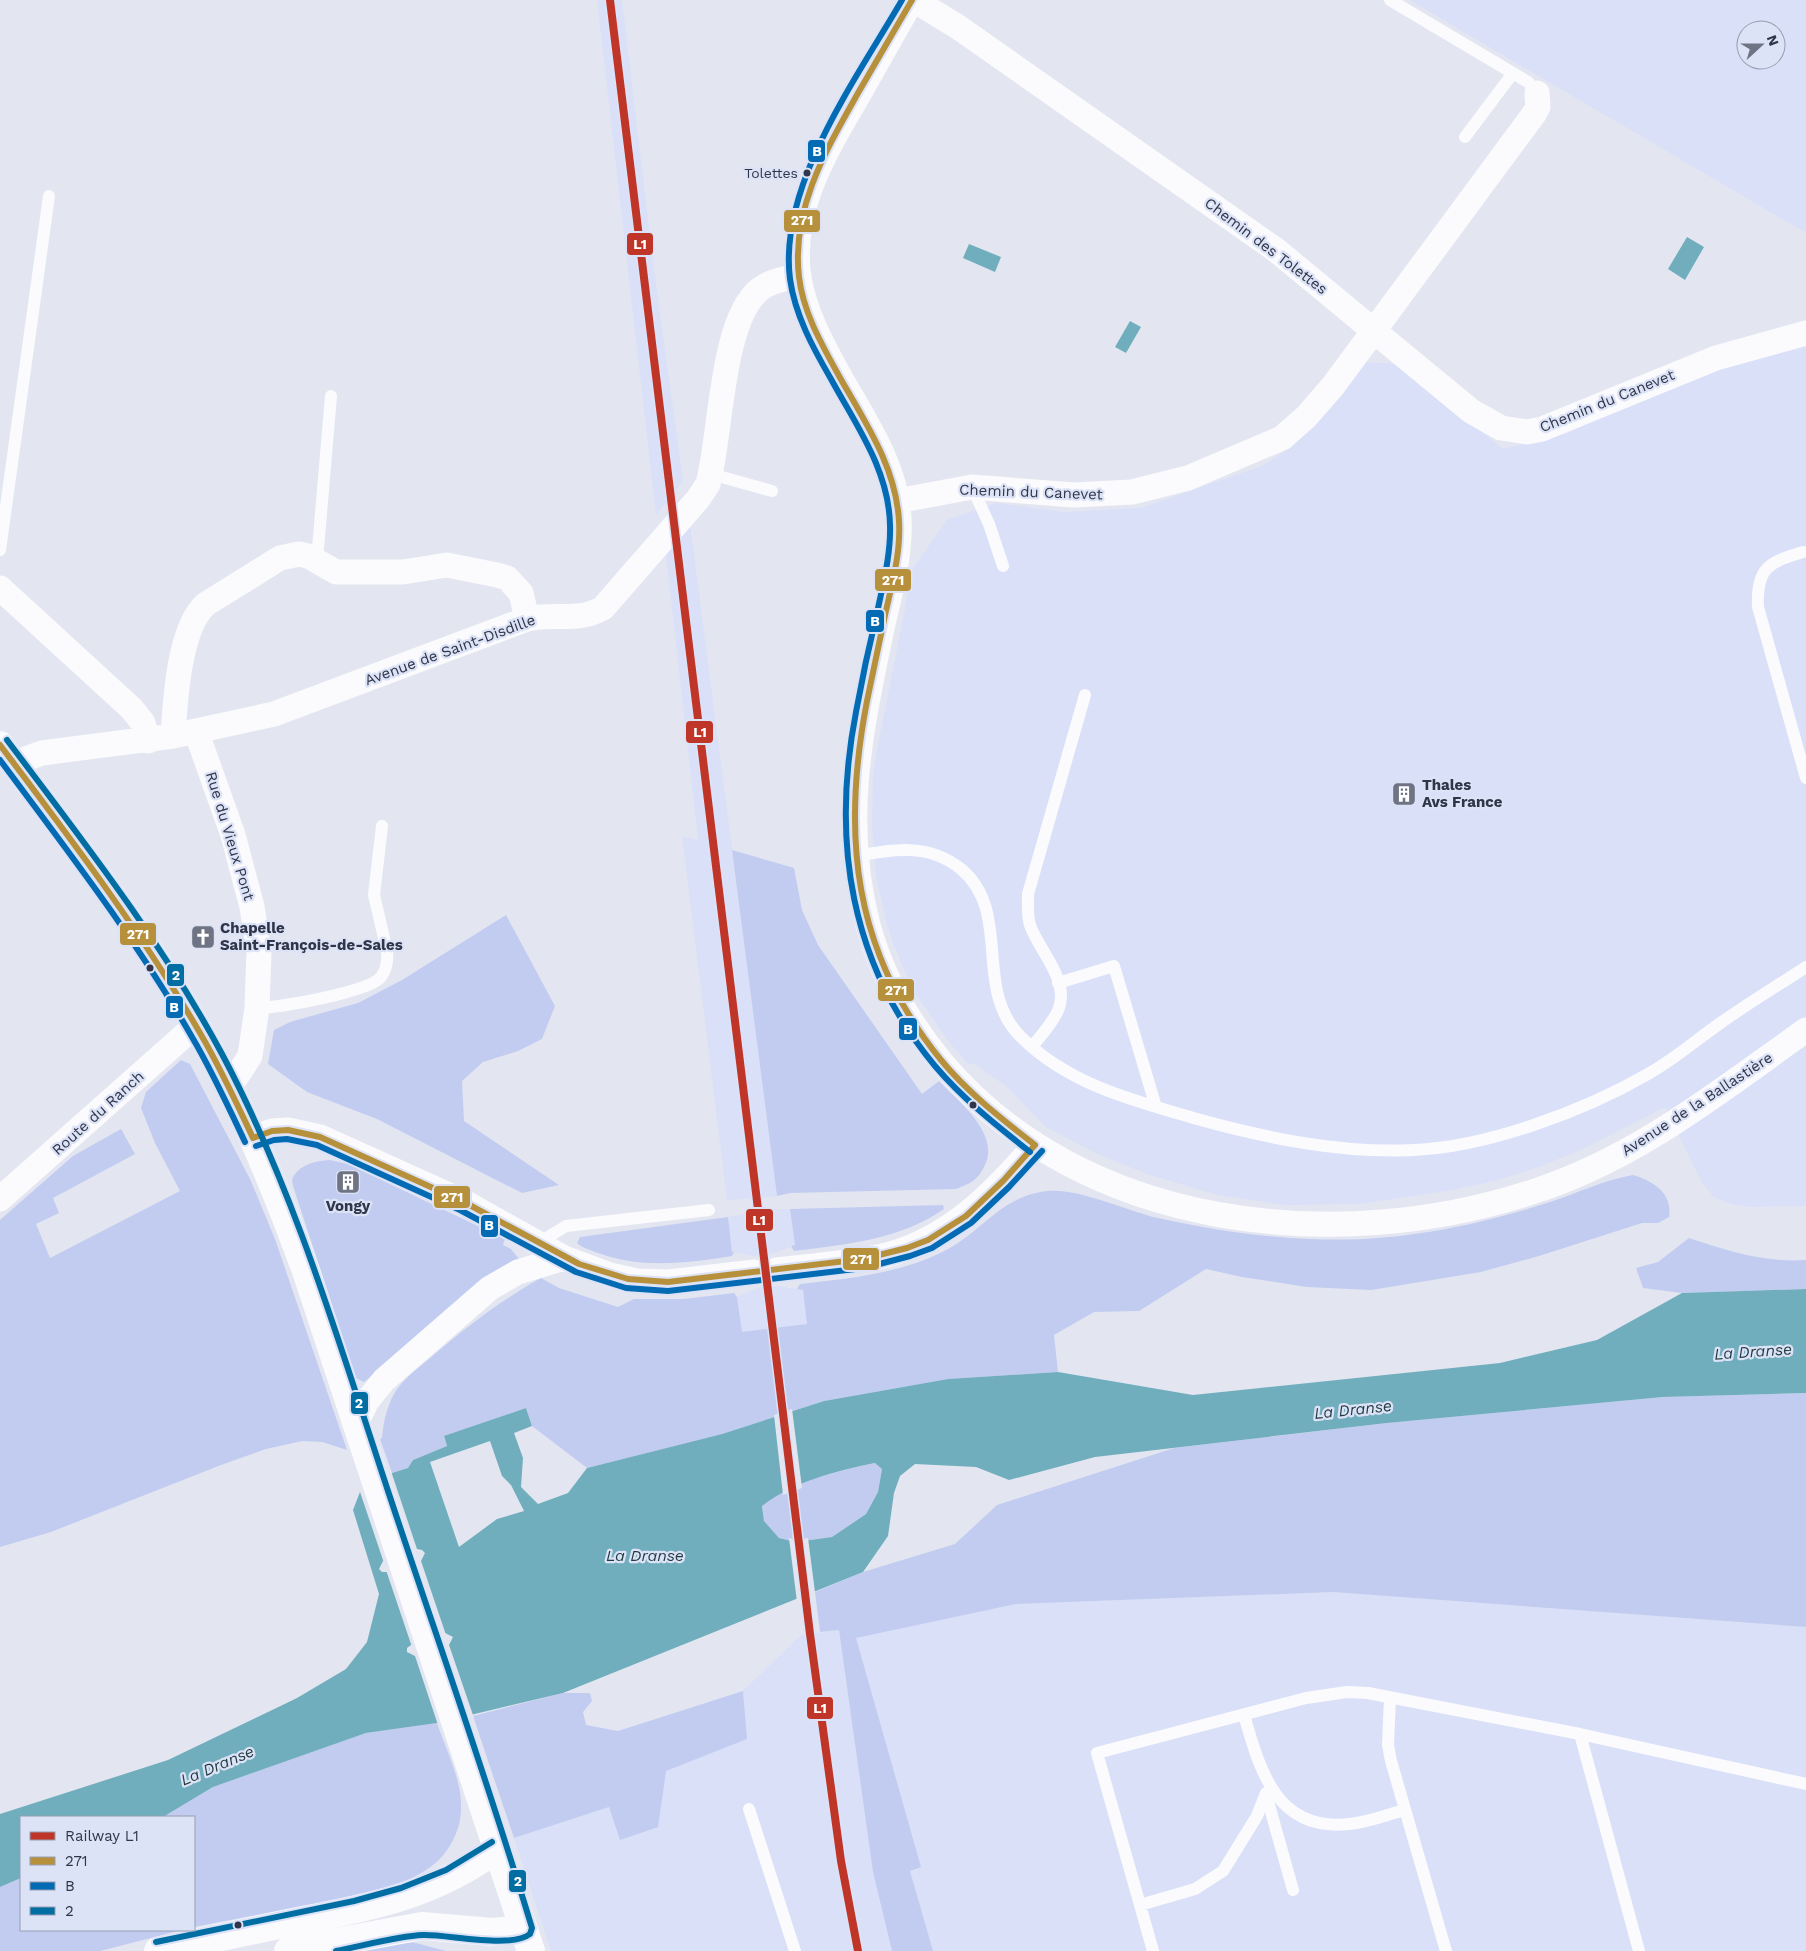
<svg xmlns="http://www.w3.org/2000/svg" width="1806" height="1951" font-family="'Work Sans',sans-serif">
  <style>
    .built { fill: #d9e0f8; fill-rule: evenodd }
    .green { fill: #c1ccf0 }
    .water { fill: #71aebd; fill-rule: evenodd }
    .pier { fill: #e3e6f1 }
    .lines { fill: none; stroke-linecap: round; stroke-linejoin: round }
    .service { stroke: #fbfbfd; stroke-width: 12 }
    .minor { stroke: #fbfbfd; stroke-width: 25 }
    .tertiary { stroke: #fbfbfd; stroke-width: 28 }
    .secondary { stroke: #fbfbfd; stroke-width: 28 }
    .bus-1-casing { stroke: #dde3f7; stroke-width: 10 }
    .bus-2-casing { stroke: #dde3f7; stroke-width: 10 }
    .bus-3-casing { stroke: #dde3f7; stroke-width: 10 }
    .bus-1 { stroke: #b7903b; stroke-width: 6 }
    .bus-2 { stroke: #036bb4; stroke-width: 6 }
    .bus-3 { stroke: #006da3; stroke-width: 6 }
    .rail-1-casing { stroke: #dde3f7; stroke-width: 11 }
    .rail-1 { stroke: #bf3527; stroke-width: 8 }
    .bus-dot { fill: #303649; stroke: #dde3f7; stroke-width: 2 }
    .labels { text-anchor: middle; stroke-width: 4.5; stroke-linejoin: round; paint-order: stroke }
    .bus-label { font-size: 14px; fill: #303649; stroke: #dde3f7; text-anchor: end }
    .street-label { font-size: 15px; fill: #303649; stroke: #dde3f7 }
    .poi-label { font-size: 15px; font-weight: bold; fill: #303649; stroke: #dde3f7; text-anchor: start }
    .water-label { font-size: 16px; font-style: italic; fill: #1f3b40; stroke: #dde3f7 }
    .line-badge { stroke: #dde3f7; stroke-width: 2 }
    .badge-label { font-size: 14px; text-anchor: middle; font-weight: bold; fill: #fff }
  </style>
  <rect width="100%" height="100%" fill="#e3e6f1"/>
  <!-- built -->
  <path class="built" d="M 597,0 L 622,0 L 654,270 L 683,481 L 656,515 Z
    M 1410,0 L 1806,0 L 1806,233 L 1467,34 ZM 1746,30 L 1776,30 L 1776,60 L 1746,60 Z
    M 1806,341 L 1806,1206 L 1748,1207 L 1730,1204 L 1714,1197 L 1702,1183 L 1665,1107 L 1583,1149 L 1539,1167 L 1495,1181 L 1447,1191 L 1359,1204 L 1285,1205 L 1217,1195 L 1147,1174 L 1095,1153 L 1046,1127 L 1007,1087 L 975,1064 L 968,1064 L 948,1041 L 913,990 L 894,946 L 886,922 L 876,875 L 872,824 L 873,773 L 877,750 L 913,568 L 947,520 L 996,503 L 1065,512 L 1141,508 L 1262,466 L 1292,447 L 1366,362 L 1397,364 L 1503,449 L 1568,433 L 1656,391 Z
    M 690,524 L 777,1196 L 746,1199 L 727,1200 L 682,836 L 698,840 L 666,555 Z
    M 770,1209 L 790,1209 L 795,1245 L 775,1253 L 764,1254 L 753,1256 L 732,1252 L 728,1217 Z
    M 778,1286 L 803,1290 L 807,1324 L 742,1333 L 737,1297 L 757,1288 Z
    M 1333,1592 L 1806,1627 L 1806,1951 L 933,1951 L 910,1871 L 921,1867 L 855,1638 L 1016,1604 Z
    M 839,1630 L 873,1872 L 892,1951 L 551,1951 L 514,1838 L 609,1807 L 666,1771 L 746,1739 L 743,1691 L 801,1635 Z"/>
  <!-- green -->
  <path class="green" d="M 732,850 L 794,868 L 802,910 L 818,945 L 922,1094 L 939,1081 C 958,1101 1000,1133 985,1165 C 979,1179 970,1184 956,1189 L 790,1193 L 777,1196 Z
    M 506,915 L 555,1006 L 542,1039 L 518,1051 L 483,1062 L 462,1081 L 464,1121 L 559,1185 L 522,1193 L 377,1119 L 307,1092 L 268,1064 L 274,1030 L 290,1022 L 358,1003 L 402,980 Z
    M 181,1060 L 190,1064 L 250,1179 L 275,1239 L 347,1450 L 322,1442 L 302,1441 L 266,1449 L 221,1465 L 51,1532 L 0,1547 L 0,1220 L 73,1156 L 121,1129 L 135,1154 L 53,1198 L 59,1213 L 36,1224 L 50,1258 L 180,1191 L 155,1143 L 141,1108 L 146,1092 Z
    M 330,1160 L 348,1164 L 505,1239 L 503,1245 L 511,1249 L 519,1259 L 476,1287 L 364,1382 L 356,1378 L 293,1186 L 292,1180 C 298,1164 316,1161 330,1160 Z
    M 1633,1175 C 1653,1181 1673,1193 1669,1217 L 1658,1223 L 1642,1223 L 1539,1256 L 1481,1272 L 1371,1290 L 1307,1287 L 1242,1277 L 1206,1269 L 1139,1311 L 1094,1312 L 1054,1335 L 1058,1372 L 948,1379 L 824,1401 L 722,1434 L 587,1468 L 532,1426 L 526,1408 L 444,1437 L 447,1446 L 413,1460 L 408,1468 L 392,1473 L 380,1439 L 382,1438 C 383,1423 387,1407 394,1394 C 402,1380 417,1369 429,1359 C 465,1328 500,1301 541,1278 L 559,1288 L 618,1307 L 634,1299 L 684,1299 L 734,1293 L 737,1297 L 742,1332 L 807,1324 L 803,1290 L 797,1289 L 800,1284 C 851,1278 901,1274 948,1249 C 984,1229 1003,1195 1048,1191 C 1079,1188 1127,1211 1158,1218 C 1207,1229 1260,1237 1310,1239 C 1392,1243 1472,1227 1550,1202 C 1578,1193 1604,1180 1633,1175 Z
    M 943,1205 L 944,1209 C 899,1240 848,1244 794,1251 L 791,1246 L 795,1245 L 790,1209 Z
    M 728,1217 L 732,1252 L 734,1252 L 732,1256 C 687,1263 642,1269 598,1253 C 591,1250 582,1248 577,1243 L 580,1237 Z
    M 1689,1238 C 1728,1251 1765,1263 1806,1260 L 1806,1289 L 1682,1293 L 1643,1288 L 1636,1268 L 1658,1262 Z
    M 1806,1393 L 1806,1627 L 1333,1592 L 1016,1604 L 856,1638 L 921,1867 L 910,1871 L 933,1951 L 892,1951 L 873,1872 L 839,1630 L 820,1632 L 815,1592 L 863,1572 L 955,1544 L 997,1505 L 1174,1448 L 1387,1423 L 1663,1397 Z
    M 876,1463 L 882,1469 L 878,1492 L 866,1514 L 832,1537 L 796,1542 L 779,1538 L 764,1521 L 762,1505 C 795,1481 837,1471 876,1463 Z
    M 743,1691 L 747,1739 L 666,1771 L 658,1827 L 620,1840 L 609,1807 L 514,1838 L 473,1716 L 563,1693 L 590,1693 L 592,1701 L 583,1712 L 586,1725 L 618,1731 Z
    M 437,1723 C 446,1750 463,1782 461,1811 C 460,1833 447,1856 429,1868 C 394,1892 346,1898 306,1906 C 268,1913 231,1920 194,1927 L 194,1817 L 163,1817 L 213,1787 L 366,1733 Z
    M 21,1878 L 21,1930 L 182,1930 L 100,1951 L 0,1951 L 0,1887 Z
    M 412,1942 L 446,1951 L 342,1951 Z"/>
  <!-- water -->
  <path class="water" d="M 1687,237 L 1704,247 L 1685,280 L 1668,269 Z
    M 969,244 L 1001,257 L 995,272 L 963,258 Z
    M 1130,321 L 1141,327 L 1126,353 L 1115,347 Z
    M 1806,1289 L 1806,1393 L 1663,1397 L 1387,1423 L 1095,1457 L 1009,1480 L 976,1467 L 915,1464 L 900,1476 L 894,1493 L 888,1536 L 863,1572 L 563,1693 L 437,1723 L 366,1733 L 213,1787 L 163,1817 L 21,1817 L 21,1878 L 0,1887 L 0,1814 L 168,1760 L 297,1698 L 346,1669 L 367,1642 L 379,1594 L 353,1510 L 360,1492 L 392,1473 L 408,1468 L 413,1460 L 447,1446 L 444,1436 L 526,1408 L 532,1426 L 514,1433 L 523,1458 L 521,1487 L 538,1504 L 568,1493 L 587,1468 L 722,1434 L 824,1401 L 948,1379 L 1058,1372 L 1193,1395 L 1500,1363 L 1597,1340 L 1682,1293 ZM 490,1441 L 502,1476 L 511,1485 L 524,1511 L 497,1519 L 459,1547 L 430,1462 ZM 875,1463 L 882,1469 L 878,1492 L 866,1514 L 832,1537 L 796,1542 L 779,1538 L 764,1521 L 762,1506 C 794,1481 837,1471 875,1463 ZM 417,1549 L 422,1550 L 425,1553 L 421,1561 L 387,1572 L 382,1572 L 379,1569 L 383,1561 ZM 445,1633 L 453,1637 L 449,1645 L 415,1656 L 407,1652 L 407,1648 L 411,1645 Z"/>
  <!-- pier -->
  <path class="pier" d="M 792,1409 L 802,1488 L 783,1495 L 774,1415 Z
    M 391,1471 L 418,1552 L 384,1563 L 359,1489 Z
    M 789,1538 L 796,1540 L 808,1538 L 815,1592 L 815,1595 L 797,1602 Z
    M 420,1558 L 446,1635 L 412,1647 L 386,1570 Z
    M 448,1642 L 474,1718 L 438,1725 L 414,1653 Z"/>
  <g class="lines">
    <!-- service -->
    <path class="service" d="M 1390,0 L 1528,82 L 1537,93
      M 1465,137 L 1513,73
      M 711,474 L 772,491
      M 972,487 L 989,524 L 1003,566
      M 0,550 L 49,196
      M 1803,552 C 1769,562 1756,568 1758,607 L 1806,778
      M 317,560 L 331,396
      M 856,856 C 893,849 929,843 961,869 C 1013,912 972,989 1021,1037 C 1069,1085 1135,1101 1197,1119 C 1266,1138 1342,1154 1414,1150 C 1487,1147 1584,1111 1648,1074 C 1673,1060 1695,1041 1719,1024 C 1747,1004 1777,986 1806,967
      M 1058,983 L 1114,966 L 1156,1107
      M 257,1008 C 278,1008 369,992 381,977 C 387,969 388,960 387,951 L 374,895 L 382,826
      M 1032,1047 C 1041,1035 1054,1022 1059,1008 C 1069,979 1039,951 1030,925 C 1027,915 1028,904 1028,894 L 1085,695
      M 541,1245 L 548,1237 L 566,1226 L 709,1210
      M 1390,1698 L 1388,1745 L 1391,1761 L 1446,1951
      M 1244,1715 C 1260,1770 1276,1832 1349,1824 C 1368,1822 1386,1815 1405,1810
      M 1580,1734 L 1639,1951
      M 1266,1794 L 1293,1890
      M 749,1809 L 795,1951
      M 1140,1905 L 1195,1889 L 1223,1871 L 1257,1816 L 1266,1793
      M 1153,1951 L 1097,1753 L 1306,1698 L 1347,1692 L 1368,1693 L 1580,1734 L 1806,1784"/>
    <!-- minor -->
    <path class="minor" d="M 912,0 C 893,34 874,67 855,101 C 823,156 789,212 799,278 C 805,313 822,344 839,375 C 864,420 897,466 899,519 C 901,558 889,596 881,633 C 860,734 841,822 868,925 C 882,977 908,1022 942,1063 C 1083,1230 1338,1257 1535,1191 C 1637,1158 1720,1091 1806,1030
      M 914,0 L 958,27 L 1276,250 L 1471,411 L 1501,428 L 1527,432 L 1542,429 L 1716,358 L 1806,333
      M 897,501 L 972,487 L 1074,495 L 1132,492 L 1188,478 L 1282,438 L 1306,417 L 1333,386 L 1534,114 L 1538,107 L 1537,93
      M 0,588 L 132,709 L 143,723 L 148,741
      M 196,731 L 233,835 L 252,907 L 259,951 L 257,1008 L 250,1056 L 237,1076 L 228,1084
      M 173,736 C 175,702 179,627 206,604 L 280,558 L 299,554 L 308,556 L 336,572 L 403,572 L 447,565 L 497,575 L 507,578 L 521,593 L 527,619
      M 14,763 L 42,753 L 173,736 L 274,714 L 527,619 C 555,612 577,623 603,608 L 698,499 L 708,484 C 721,436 721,321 759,290 C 770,281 786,278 799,276
      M 253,1138 L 272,1131 L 288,1130 L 320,1137 L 464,1202 L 564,1258 L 610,1275 L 637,1281 L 668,1282 L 755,1272
      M 0,1199 L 196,1025
      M 777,1270 C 813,1265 851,1264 887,1255 C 950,1238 993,1194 1035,1145
      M 356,1423 L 367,1401 L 384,1380 L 490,1288 L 518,1272 L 564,1258"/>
    <!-- tertiary -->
    <path class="tertiary" d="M 0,745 C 75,846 154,945 213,1056 C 250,1125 279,1197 306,1271 L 531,1951"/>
    <!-- secondary -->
    <path class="secondary" d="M 158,1951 C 206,1940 254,1930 303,1920 C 378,1905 433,1895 497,1849
      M 288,1951 L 422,1926 L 492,1932 L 523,1929"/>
    <defs>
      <path id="bus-1" d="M 912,0 C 894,31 876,62 858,93 C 826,150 791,209 799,277 C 803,312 822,345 839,376 C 865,422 896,467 899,521 C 901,552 892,584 885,615 C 879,643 873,672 867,701 C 841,835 853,952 941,1060 C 968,1093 1002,1119 1035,1145
        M 0,745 C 70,838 141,931 200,1033 C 220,1067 236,1102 253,1138
        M 253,1138 L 272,1131 L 288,1130 L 320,1137 L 464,1202 L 579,1264 L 628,1279 L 668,1282 L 863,1259 L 907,1248 L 928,1240 L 966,1216 L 1003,1181 L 1035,1145"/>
      <path id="bus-2" d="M 902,0 C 857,78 778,185 790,279 C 795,315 813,348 831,379 C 856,425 889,470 890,525 C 891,554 883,584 877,613 C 869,646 862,679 856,712 C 831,841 850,964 935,1066 C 963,1099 996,1125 1030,1152
        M 0,760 C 67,850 136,939 192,1037 C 212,1071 228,1106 245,1142
        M 256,1146 L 274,1140 L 287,1139 L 317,1145 L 460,1210 L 576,1272 L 626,1288 L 668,1291 L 864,1268 L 910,1256 L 932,1248 L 971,1223 L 1009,1187 L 1042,1151"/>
      <path id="bus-3" d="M 7,740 C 83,841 162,942 222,1054 C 295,1192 339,1343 388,1491 C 436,1636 488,1781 532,1928 L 530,1934 C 511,1949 447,1934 423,1935 C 397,1936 362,1946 336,1951
        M 156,1942 L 354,1901 L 401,1888 L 446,1870 L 492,1842"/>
    </defs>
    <!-- bus-1 casing -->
    <use href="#bus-1" class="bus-1-casing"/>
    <!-- bus-2 casing -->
    <use href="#bus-2" class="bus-2-casing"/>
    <!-- bus-3 casing -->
    <use href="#bus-3" class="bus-3-casing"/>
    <!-- bus-1 -->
    <use href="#bus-1" class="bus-1"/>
    <!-- bus-2 -->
    <use href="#bus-2" class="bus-2"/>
    <!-- bus-3 -->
    <use href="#bus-3" class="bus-3"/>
    <defs>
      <path id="rail-1" d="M 610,0 L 810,1634 L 841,1861 L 858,1951"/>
    </defs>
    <!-- rail-1 casing -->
    <use href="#rail-1" class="rail-1-casing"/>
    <!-- rail-1 -->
    <use href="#rail-1" class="rail-1"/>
  </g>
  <!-- icons -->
  <defs>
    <symbol id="building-square" viewBox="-11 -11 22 22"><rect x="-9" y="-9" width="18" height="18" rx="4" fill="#6f7484" stroke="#dde3f7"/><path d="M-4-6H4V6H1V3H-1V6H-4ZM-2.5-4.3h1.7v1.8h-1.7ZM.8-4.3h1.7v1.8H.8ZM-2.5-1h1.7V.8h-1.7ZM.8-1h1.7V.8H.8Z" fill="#fff"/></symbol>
    <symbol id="church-square" viewBox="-11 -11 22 22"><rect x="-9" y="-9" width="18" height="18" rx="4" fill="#6f7484" stroke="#dde3f7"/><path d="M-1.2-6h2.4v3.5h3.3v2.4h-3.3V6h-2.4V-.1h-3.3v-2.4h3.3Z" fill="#fff"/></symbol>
  </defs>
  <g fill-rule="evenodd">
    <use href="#building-square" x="1390" y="780" width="28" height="28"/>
    <use href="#church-square" x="189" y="923" width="28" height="28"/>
    <use href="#building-square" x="334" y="1168" width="28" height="28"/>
  </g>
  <!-- markers -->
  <g class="bus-dot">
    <circle cx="807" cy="173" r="4.5"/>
    <circle cx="150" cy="968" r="4.5"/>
    <circle cx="973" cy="1105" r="4.5"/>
    <circle cx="238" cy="1925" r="4.5"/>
  </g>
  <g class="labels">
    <!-- bus labels -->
    <g class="bus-label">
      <text x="798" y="178">Tolettes</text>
    </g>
    <!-- street labels -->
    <g class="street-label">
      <text transform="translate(1266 246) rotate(37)" y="5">Chemin des Tolettes</text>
      <text transform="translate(1607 401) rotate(-22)" y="5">Chemin du Canevet</text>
      <text transform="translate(1031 492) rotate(2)" y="5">Chemin du Canevet</text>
      <text transform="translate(450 650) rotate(-20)" y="5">Avenue de Saint-Disdille</text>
      <text transform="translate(230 836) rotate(73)" y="5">Rue du Vieux Pont</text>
      <text transform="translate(1697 1104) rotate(-33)" y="5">Avenue de la Ballastière</text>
      <text transform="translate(98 1113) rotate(-42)" y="5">Route du Ranch</text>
    </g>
    <!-- poi labels -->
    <g class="poi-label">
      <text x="1422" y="790">Thales<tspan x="1422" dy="17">Avs France</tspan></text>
      <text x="220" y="933">Chapelle<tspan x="220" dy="17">Saint-François-de-Sales</tspan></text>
      <text x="348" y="1211" text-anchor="middle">Vongy</text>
    </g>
    <!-- water labels -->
    <g class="water-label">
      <text transform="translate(1753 1351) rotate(-4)" y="6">La Dranse</text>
      <text transform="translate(1353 1409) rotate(-6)" y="6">La Dranse</text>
      <text x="645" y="1561">La Dranse</text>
      <text transform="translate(217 1765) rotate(-23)" y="6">La Dranse</text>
    </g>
  </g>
  <g class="line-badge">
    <rect x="807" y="139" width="19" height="24" rx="5" fill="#036bb4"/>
    <rect x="783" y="209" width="38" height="24" rx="5" fill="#b7903b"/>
    <rect x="626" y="232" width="28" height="24" rx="5" fill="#bf3527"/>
    <rect x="874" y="568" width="38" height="24" rx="5" fill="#b7903b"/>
    <rect x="865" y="609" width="20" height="24" rx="5" fill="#036bb4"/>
    <rect x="685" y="720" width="29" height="24" rx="5" fill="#bf3527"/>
    <rect x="119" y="922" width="38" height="24" rx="5" fill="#b7903b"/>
    <rect x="166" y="963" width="19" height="24" rx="5" fill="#006da3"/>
    <rect x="877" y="978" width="38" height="24" rx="5" fill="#b7903b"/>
    <rect x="165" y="995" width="19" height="24" rx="5" fill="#036bb4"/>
    <rect x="898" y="1017" width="20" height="24" rx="5" fill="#036bb4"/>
    <rect x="433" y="1185" width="38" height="24" rx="5" fill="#b7903b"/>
    <rect x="745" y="1208" width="29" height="24" rx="5" fill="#bf3527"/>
    <rect x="480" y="1214" width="19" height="24" rx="5" fill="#036bb4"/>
    <rect x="842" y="1247" width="38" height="24" rx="5" fill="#b7903b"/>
    <rect x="350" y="1391" width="19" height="24" rx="5" fill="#006da3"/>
    <rect x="806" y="1696" width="28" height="24" rx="5" fill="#bf3527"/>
    <rect x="508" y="1869" width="19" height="24" rx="5" fill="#006da3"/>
  </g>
  <g class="badge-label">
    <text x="817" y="156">B</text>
    <text x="802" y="225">271</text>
    <text x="640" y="249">L1</text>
    <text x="893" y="585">271</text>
    <text x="875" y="626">B</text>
    <text x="700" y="737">L1</text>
    <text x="138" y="939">271</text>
    <text x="176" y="980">2</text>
    <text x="896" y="995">271</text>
    <text x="174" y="1012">B</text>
    <text x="908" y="1034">B</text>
    <text x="452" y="1202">271</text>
    <text x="759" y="1225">L1</text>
    <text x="489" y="1230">B</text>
    <text x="861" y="1264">271</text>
    <text x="359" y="1408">2</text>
    <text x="820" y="1713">L1</text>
    <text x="518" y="1886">2</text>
  </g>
  <!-- legend -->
  <rect x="20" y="1816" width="175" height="115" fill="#dde3f7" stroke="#989eb1"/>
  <rect x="30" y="1832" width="25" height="8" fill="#bf3527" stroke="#989eb1"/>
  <text x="65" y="1841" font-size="15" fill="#303649">Railway L1</text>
  <rect x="30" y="1857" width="25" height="8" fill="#b7903b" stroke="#989eb1"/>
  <text x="65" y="1866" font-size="15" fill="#303649">271</text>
  <rect x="30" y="1882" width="25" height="8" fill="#036bb4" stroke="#989eb1"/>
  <text x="65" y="1891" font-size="15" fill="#303649">B</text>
  <rect x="30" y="1907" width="25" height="8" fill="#006da3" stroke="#989eb1"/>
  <text x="65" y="1916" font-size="15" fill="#303649">2</text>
  <!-- north arrow -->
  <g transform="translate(1761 45) rotate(69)"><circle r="24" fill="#dde3f7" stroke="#989eb1"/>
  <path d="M0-4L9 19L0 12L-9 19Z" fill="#6f7484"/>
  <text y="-8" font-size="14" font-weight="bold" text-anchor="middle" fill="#303649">N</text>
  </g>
</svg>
